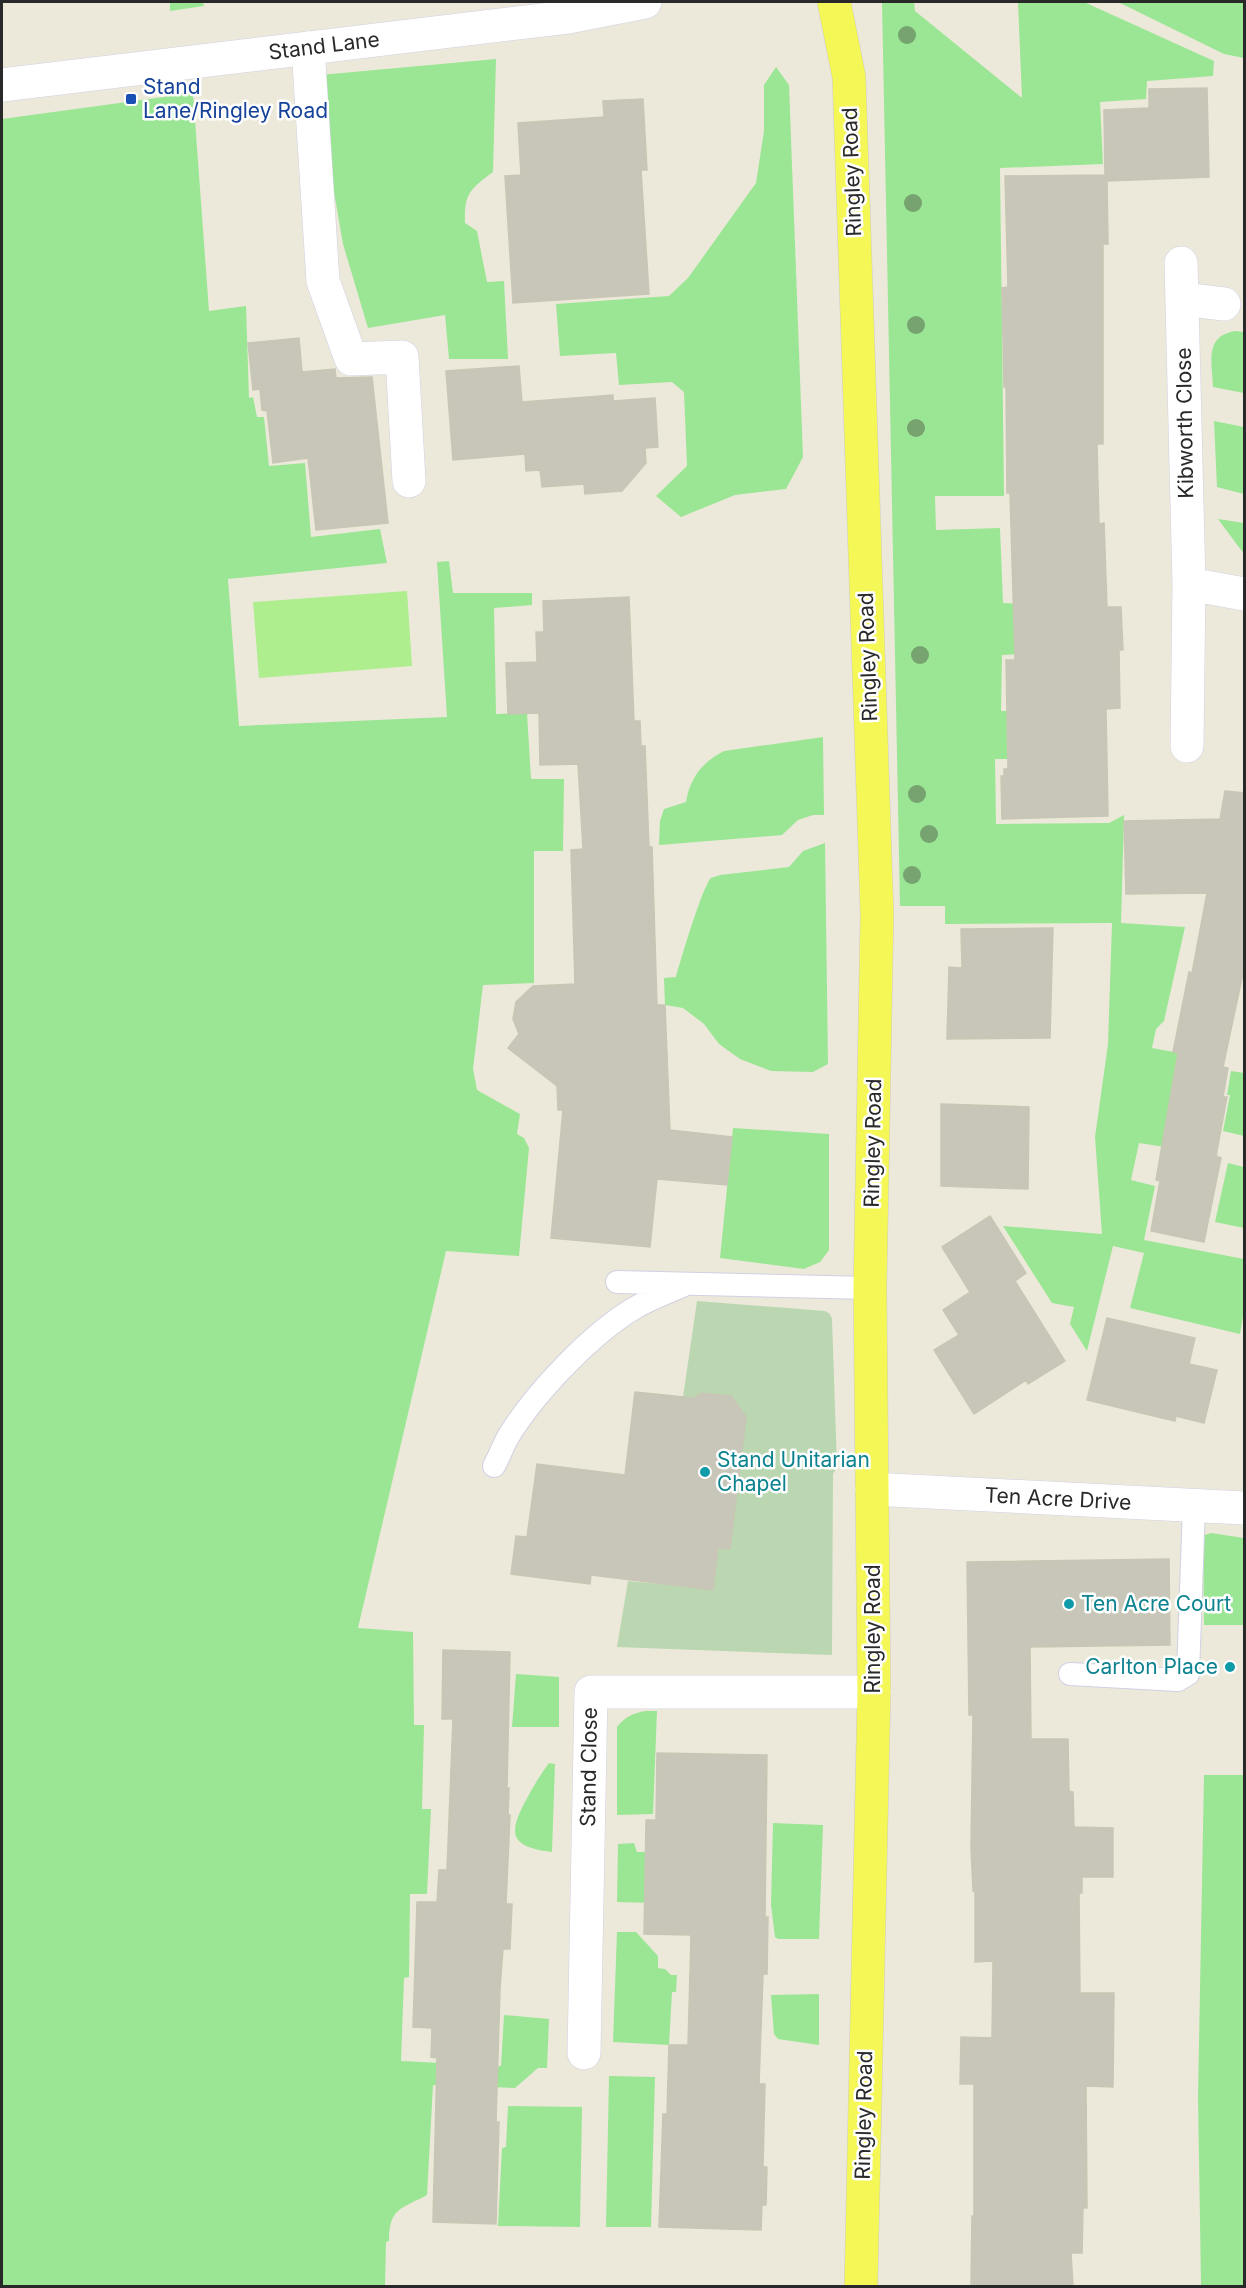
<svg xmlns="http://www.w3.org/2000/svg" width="1246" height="2288" font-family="Inter,sans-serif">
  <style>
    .green { fill: #9be694 }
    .cemetery { fill: #bad7b1 }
    .pitch { fill: #aeee8f }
    .building { fill: #c7c6b9; stroke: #c8c6b4; stroke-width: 1.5 }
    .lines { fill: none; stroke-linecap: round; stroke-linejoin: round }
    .service-casing { stroke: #d1d0e3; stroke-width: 24 }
    .minor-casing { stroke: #d1d0e3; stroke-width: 34 }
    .tertiary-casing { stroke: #d1d0e3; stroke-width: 34 }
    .primary-casing { stroke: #ccc; stroke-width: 34 }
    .service { stroke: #fff; stroke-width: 22 }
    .minor { stroke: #fff; stroke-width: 33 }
    .tertiary { stroke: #fff; stroke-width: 33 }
    .primary { stroke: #f4f755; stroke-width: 33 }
    .tree { fill: #76a370 }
    .transit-dot { fill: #1a4fb4; stroke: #fff; stroke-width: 2 }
    .culture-dot { fill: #0f9aa8; stroke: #fff; stroke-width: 2 }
    .labels { text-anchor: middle; stroke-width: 5; stroke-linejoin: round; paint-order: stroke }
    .street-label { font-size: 21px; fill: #292929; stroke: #fff }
    .transit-label { font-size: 21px; fill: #164399; stroke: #fff; text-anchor: start }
    .culture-label { font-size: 21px; fill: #0d838f; stroke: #fff; text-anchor: start }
  </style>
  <rect width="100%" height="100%" fill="#ece9da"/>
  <!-- green -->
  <path class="green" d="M 170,2 L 203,2 L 204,6 L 170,11 Z
    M 882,2 L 914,2 L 915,11 L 1022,98 L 1018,2 L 1084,2 L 1214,61 L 1213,76 L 1147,81 L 1146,99 L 1100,102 L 1103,164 L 1000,168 L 1004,496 L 935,496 L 936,530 L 1000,528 L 1003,603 L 1023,604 L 1023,654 L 1002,655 L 1001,711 L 1007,711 L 1009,759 L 995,759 L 996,824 L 1109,823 L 1124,815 L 1121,923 L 1185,927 L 1164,1021 L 1156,1029 L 1152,1048 L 1179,1053 L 1165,1147 L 1139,1143 L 1131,1180 L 1155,1186 L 1144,1240 L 1244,1259 L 1244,1310 L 1240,1334 L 1130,1308 L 1144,1253 L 1113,1246 L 1087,1351 L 1070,1324 L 1074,1307 L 1052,1303 L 1003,1226 L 1102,1234 L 1095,1137 L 1108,1044 L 1112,923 L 945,924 L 945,906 L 900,906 Z
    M 1118,2 L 1244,2 L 1244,58 L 1224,54 Z
    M 496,59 L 493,172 C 470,189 464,194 465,223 L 477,231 L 487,282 L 504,281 L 508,359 L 449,359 L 445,315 L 368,328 L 343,244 L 329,163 L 320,75 Z
    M 776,67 L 789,85 L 803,457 L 786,489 L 735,495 L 681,517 L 656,496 L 687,466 L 684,392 L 672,382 L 619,385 L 616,353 L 560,356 L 556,304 L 669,296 L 688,278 L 756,183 L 764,131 L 764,85 Z
    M 193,93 L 209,311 L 246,306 L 249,398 L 253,397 L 257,417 L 264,417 L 269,466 L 305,463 L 311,537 L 380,529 L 387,563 L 228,579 L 239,726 L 447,717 L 437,562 L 449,561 L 453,593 L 532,593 L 532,605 L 494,608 L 496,714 L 527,713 L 531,779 L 564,779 L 563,851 L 534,851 L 534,983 L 483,985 L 473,1069 L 477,1090 L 520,1114 L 517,1134 L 524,1138 L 529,1148 L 519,1256 L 446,1251 L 358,1628 L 413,1632 L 414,1725 L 424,1725 L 422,1809 L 431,1809 L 427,1894 L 410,1894 L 409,1977 L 404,1978 L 401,2061 L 501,2066 L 504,2015 L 549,2019 L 547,2068 L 538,2068 L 515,2088 L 433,2085 L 427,2195 C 401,2209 389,2208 389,2241 L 386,2242 L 385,2286 L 2,2286 L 2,119 Z
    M 1236,331 L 1244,332 L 1244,393 L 1213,387 C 1212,363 1204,335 1236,331 Z
    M 1214,421 L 1244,427 L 1244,494 L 1217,487 Z
    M 1218,519 L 1244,523 L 1244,554 Z
    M 823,737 L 824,815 L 813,815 L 798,820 L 782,835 L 659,845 L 660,821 L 664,809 L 686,802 C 690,778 702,762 724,751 Z
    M 825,843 L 828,1064 L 813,1072 L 771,1071 L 740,1059 L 719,1044 L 704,1024 L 683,1008 L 665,1005 L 664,978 L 676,977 C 680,962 703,885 711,878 C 714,877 717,876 720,875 L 789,867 L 803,851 Z
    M 1231,1071 L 1244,1073 L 1244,1136 L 1223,1131 L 1230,1095 L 1227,1095 Z
    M 733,1128 L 829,1134 L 829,1250 L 820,1262 L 804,1269 L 720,1258 Z
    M 1228,1163 L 1244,1167 L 1244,1228 L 1215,1222 Z
    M 1211,1533 L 1244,1538 L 1244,1625 L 1204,1625 L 1203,1542 L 1205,1535 Z
    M 516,1674 L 559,1677 L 559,1727 L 512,1727 Z
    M 646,1711 L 657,1711 L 653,1814 L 617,1815 L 617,1727 C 625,1717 633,1713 646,1711 Z
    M 549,1763 L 555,1764 L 552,1852 C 511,1847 507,1835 526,1800 C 533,1787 540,1775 549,1763 Z
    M 1204,1775 L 1244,1775 L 1244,2286 L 1201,2286 L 1198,2097 Z
    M 773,1823 L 823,1825 L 819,1939 L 778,1939 L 775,1937 L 771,1905 Z
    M 634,1843 L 637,1852 L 688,1852 L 687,1904 L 617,1902 L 618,1844 Z
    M 617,1932 L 636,1932 L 658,1956 L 658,1968 L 665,1969 L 671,1975 L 677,1975 L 676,1992 L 672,1992 L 669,2045 L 613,2042 Z
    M 819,1994 L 819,2045 L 778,2039 L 774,2034 L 771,1995 Z
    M 609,2076 L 655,2077 L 651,2227 L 606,2227 Z
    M 508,2106 L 582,2107 L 580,2227 L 498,2226 L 502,2148 L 506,2147 Z"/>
  <!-- cemetery -->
  <path class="cemetery" d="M 697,1301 L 825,1311 L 830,1314 L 832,1319 L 837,1467 L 833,1474 L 832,1655 L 617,1647 L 628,1581 L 713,1589 L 718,1548 L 730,1548 L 745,1424 L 731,1396 L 702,1393 L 694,1399 L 683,1397 Z"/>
  <!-- pitch -->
  <path class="pitch" d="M 407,591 L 412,666 L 259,678 L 253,602 Z"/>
  <!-- building -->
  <path class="building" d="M 1207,88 L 1209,177 L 1107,181 L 1108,244 L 1103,244 L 1103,444 L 1097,444 L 1099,524 L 1104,523 L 1107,607 L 1121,607 L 1123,650 L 1119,650 L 1120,708 L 1106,709 L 1108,816 L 1002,819 L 1001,776 L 1004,776 L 1004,769 L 1008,769 L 1006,660 L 1015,660 L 1010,493 L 1007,493 L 1006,387 L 1004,387 L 1002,288 L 1008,287 L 1005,176 L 1105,175 L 1104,110 L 1149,108 L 1149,89 Z
    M 643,99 L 647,170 L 641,170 L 649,294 L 513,303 L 505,176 L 521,175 L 518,123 L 604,117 L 603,101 Z
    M 299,338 L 302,372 L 335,369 L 336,378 L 372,377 L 388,523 L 316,530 L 308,458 L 273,463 L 267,411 L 262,410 L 260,389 L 253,390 L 248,343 Z
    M 519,366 L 522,402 L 613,395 L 613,401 L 655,398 L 658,447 L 645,448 L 646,463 L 622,491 L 585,494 L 584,484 L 542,487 L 540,470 L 526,471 L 525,454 L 453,460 L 446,371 Z
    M 629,597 L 634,721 L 640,721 L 641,746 L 645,746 L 649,847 L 652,847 L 657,1005 L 665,1005 L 670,1130 L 732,1137 L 727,1185 L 657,1179 L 650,1247 L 551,1238 L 563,1110 L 558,1110 L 557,1086 L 508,1048 L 519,1034 L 513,1019 L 516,1002 L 533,986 L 575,984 L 571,850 L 583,849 L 578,764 L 540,765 L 539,713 L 508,714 L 506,663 L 537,662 L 536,632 L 544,632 L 543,601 Z
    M 1225,791 L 1245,793 L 1245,964 L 1223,1067 L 1228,1068 L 1223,1097 L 1227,1097 L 1216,1156 L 1221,1158 L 1204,1242 L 1151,1231 L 1160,1181 L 1156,1180 L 1178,1053 L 1173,1052 L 1189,972 L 1192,973 L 1207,893 L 1126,894 L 1124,821 L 1220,819 Z
    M 1053,928 L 1050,1038 L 947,1039 L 949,967 L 962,968 L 961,929 Z
    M 941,1104 L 1029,1107 L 1028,1189 L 941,1186 Z
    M 990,1216 L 1026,1273 L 1015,1281 L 1065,1361 L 1028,1384 L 1026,1380 L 974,1414 L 934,1350 L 959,1335 L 943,1310 L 970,1292 L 942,1247 Z
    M 1107,1318 L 1195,1338 L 1189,1364 L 1217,1370 L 1204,1423 L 1176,1416 L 1175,1421 L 1087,1400 Z
    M 635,1392 L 694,1398 L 702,1393 L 731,1396 L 746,1417 L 730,1549 L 718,1548 L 713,1590 L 591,1575 L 590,1584 L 511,1574 L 516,1536 L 527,1537 L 537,1464 L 625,1475 Z
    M 1169,1559 L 1170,1645 L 1030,1647 L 1031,1739 L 1068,1739 L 1069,1791 L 1073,1792 L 1074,1827 L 1113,1828 L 1113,1877 L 1082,1877 L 1082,1893 L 1079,1893 L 1080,1993 L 1114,1993 L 1113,2087 L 1086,2086 L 1087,2208 L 1083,2208 L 1082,2253 L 1071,2253 L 1073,2286 L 971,2286 L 972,2216 L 974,2216 L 974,2084 L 960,2084 L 961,2037 L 992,2038 L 993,1961 L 975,1962 L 975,1891 L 973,1891 L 971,1847 L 973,1715 L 969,1715 L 967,1562 Z
    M 443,1650 L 510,1652 L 507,1788 L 509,1788 L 508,1815 L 510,1815 L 506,1904 L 512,1904 L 510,1949 L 503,1949 L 500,1989 L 496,2122 L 499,2122 L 496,2224 L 433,2222 L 437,2058 L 431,2057 L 432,2028 L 413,2027 L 417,1902 L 437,1902 L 439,1870 L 447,1870 L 453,1719 L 442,1719 Z
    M 657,1753 L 767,1755 L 765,1917 L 768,1917 L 767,1974 L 763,1974 L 759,2084 L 765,2084 L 763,2167 L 767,2167 L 766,2205 L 762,2205 L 761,2230 L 659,2227 L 663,2114 L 667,2114 L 669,2045 L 688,2045 L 691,1935 L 644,1934 L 646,1820 L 656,1820 Z"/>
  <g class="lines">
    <defs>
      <path id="service" d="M 617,1282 L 870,1288
        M 494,1466 C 499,1457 503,1446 508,1437 C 534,1394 590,1335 633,1309 C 649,1299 669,1292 687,1284
        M 1070,1674 L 1178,1680 L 1188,1674 L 1194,1506"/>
      <path id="minor" d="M 308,48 L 323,281 L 351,359 L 402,357 L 409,481
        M 1181,263 L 1189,584 L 1187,746
        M 1182,299 L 1224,304
        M 1189,584 L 1244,594
        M 872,1489 L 1244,1508
        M 584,2053 L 591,1692 L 874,1692"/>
      <path id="tertiary" d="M 2,85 L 568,17 L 645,2"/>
      <path id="primary" d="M 834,2 L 849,77 L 877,914 L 870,1288 L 874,1692 L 861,2286"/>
    </defs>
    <!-- service casing -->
    <use href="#service" class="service-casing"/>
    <!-- minor casing -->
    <use href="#minor" class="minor-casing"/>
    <!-- tertiary casing -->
    <use href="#tertiary" class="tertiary-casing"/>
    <!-- primary casing -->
    <use href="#primary" class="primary-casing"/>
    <!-- service -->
    <use href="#service" class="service"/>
    <!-- minor -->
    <use href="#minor" class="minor"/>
    <!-- tertiary -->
    <use href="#tertiary" class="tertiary"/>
    <!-- primary -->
    <use href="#primary" class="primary"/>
  </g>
  <!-- trees -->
  <g class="tree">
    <circle cx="907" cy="35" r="9"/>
    <circle cx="913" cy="203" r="9"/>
    <circle cx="916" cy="325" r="9"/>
    <circle cx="916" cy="428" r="9"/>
    <circle cx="920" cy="655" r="9"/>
    <circle cx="917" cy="794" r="9"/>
    <circle cx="929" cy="834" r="9"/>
    <circle cx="912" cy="875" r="9"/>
  </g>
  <!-- markers -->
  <rect class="transit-dot" x="125" y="93" width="12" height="12" rx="3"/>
  <g class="culture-dot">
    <circle cx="705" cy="1472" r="6"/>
    <circle cx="1069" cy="1604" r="6"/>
    <circle cx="1230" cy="1667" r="6"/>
  </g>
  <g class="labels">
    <!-- street labels -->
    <g class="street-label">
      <text transform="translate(324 46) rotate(-7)" y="7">Stand Lane</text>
      <text transform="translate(852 172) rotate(-92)" y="7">Ringley Road</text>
      <text transform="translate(1185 423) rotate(-91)" y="7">Kibworth Close</text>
      <text transform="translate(868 657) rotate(-92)" y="7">Ringley Road</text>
      <text transform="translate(873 1143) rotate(-89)" y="7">Ringley Road</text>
      <text transform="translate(1058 1499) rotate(3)" y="7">Ten Acre Drive</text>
      <text transform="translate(873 1629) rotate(-90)" y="7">Ringley Road</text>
      <text transform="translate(589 1767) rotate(-89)" y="7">Stand Close</text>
      <text transform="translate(864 2115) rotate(-89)" y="7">Ringley Road</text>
    </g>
    <!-- transit labels -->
    <g class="transit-label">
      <text x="143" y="94">Stand<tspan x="143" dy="24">Lane/Ringley Road</tspan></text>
    </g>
    <!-- culture labels -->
    <g class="culture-label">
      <text x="717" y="1467">Stand Unitarian<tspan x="717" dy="24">Chapel</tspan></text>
      <text x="1081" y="1611">Ten Acre Court</text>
      <text x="1218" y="1674" text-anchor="end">Carlton Place</text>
    </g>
  </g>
  <!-- border -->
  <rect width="1246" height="2288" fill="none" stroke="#292929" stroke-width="6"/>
</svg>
